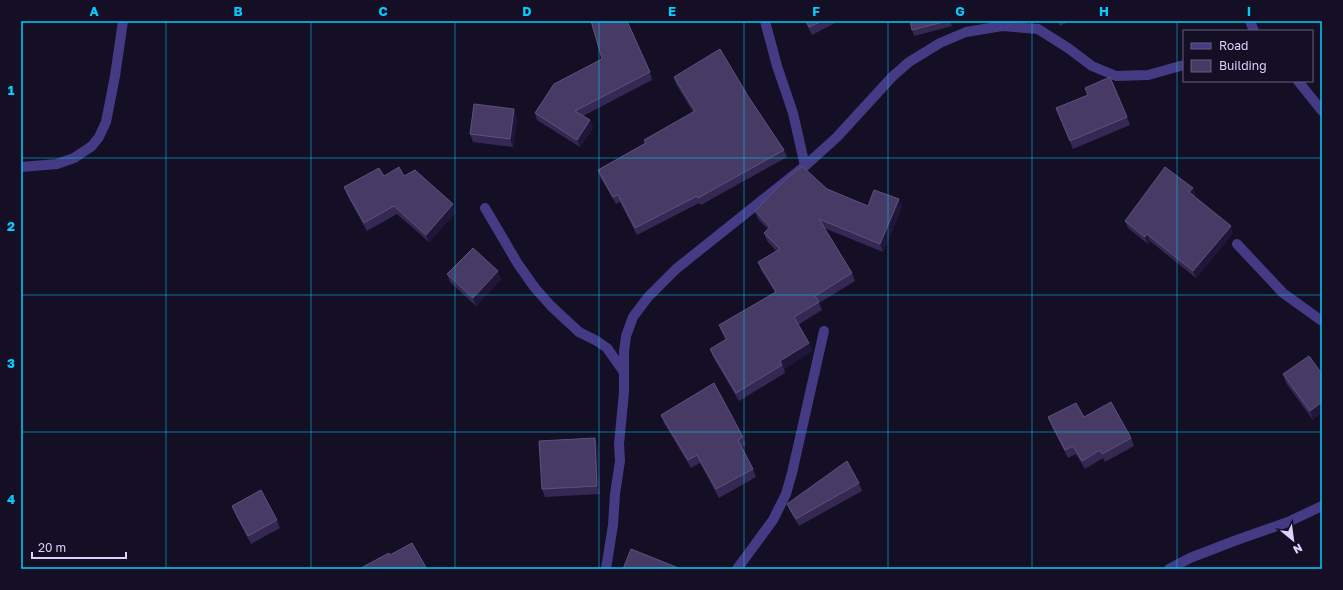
<svg xmlns="http://www.w3.org/2000/svg" width="1343" height="590" font-family="'Golos Text',sans-serif">
  <style>
    .lines { fill: none; stroke-linecap: round; stroke-linejoin: round }
    .minor { stroke: #443b84; stroke-width: 10 }
    .wall { fill: #352853 }
    .shaded-wall { fill: #201639 }
    .building { fill: #473a65; stroke: #5e527d }
    .grid { fill: none; stroke: #03cdfc; stroke-width: 1; stroke-opacity: 0.55 }
    .neatline { fill: none; stroke: #03cdfc; stroke-width: 1.5 }
    .grid-label { font-size: 13px; text-anchor: middle; font-weight: bold; fill: #03cdfc }
  </style>
  <rect width="100%" height="100%" fill="#150f26"/>
  <g class="lines">
    <!-- minor -->
    <path class="minor" d="M 765,21 L 777,66 L 793,113 L 805,166
      M 1250,21 L 1254,31
      M 1298,81 L 1322,111
      M 21,167 L 57,164 L 74,158 L 92,146 L 99,137 L 106,122 L 115,76 L 123,21
      M 485,208 L 518,264 L 535,288 L 551,306 L 579,332 L 597,341 L 607,348 L 624,372
      M 1237,244 L 1283,293 L 1322,321
      M 606,569 L 613,525 L 615,494 L 620,461 L 619,444 L 624,392 L 624,352 L 626,336 L 633,317 L 648,297 L 676,269 L 805,166 L 837,137 L 892,77 L 909,62 L 940,43 L 966,32 L 1002,26 L 1038,29 L 1068,48 L 1092,66 L 1116,76 L 1148,75 L 1184,65
      M 737,569 L 773,520 L 786,494 L 792,473 L 824,331
      M 1169,569 L 1190,558 L 1234,541 L 1288,522 L 1322,506"/>
  </g>
  <!-- wall -->
  <path class="wall" d="M 805,21 L 839,21 L 812,35 Z
    M 910,21 L 950,21 L 952,26 L 914,36 Z
    M 1057,21 L 1069,21 L 1060,26 Z
    M 650,72 L 652,80 L 583,116 L 590,120 L 593,128 L 580,147 L 537,120 L 535,113 Z
    M 674,77 L 748,96 L 784,150 L 787,157 L 701,205 L 699,203 L 637,235 L 620,202 L 616,204 L 600,177 L 598,170 L 645,143 L 644,140 L 693,112 L 676,84 Z
    M 1056,108 L 1127,117 L 1130,125 L 1073,149 Z
    M 517,118 L 513,147 L 473,142 L 470,134 Z
    M 384,176 L 404,176 L 456,212 L 429,242 L 397,214 L 367,231 L 347,195 L 344,187 Z
    M 1193,188 L 1195,195 L 1194,196 L 1233,233 L 1196,278 L 1150,241 L 1148,244 L 1128,228 L 1125,221 Z
    M 827,189 L 868,206 L 902,207 L 883,252 L 824,228 L 852,273 L 855,281 L 819,303 L 822,310 L 798,325 L 809,343 L 812,351 L 784,369 L 785,373 L 739,401 L 713,357 L 710,349 L 725,339 L 722,333 L 719,325 L 775,292 L 761,270 L 758,262 L 776,251 L 767,241 L 764,233 L 768,229 L 758,219 L 755,211 Z
    M 447,274 L 501,279 L 476,306 L 450,282 Z
    M 1283,374 L 1322,374 L 1313,420 L 1286,383 Z
    M 661,415 L 743,437 L 746,445 L 742,447 L 753,469 L 756,477 L 719,498 L 700,463 L 691,468 L 664,423 Z
    M 1048,417 L 1084,417 L 1131,438 L 1134,446 L 1105,462 L 1103,458 L 1085,469 L 1076,454 L 1068,458 L 1051,425 Z
    M 598,446 L 600,494 L 545,497 L 542,489 Z
    M 859,483 L 862,491 L 799,526 L 790,511 L 787,504 Z
    M 232,506 L 277,520 L 280,528 L 251,544 L 235,514 Z"/>
  <!-- shaded-wall -->
  <path class="shaded-wall" d="M 514,109 L 517,118 L 513,147 L 510,139 Z
    M 590,120 L 593,128 L 580,147 L 577,140 Z
    M 1193,188 L 1195,195 L 1192,199 L 1189,192 Z
    M 899,199 L 902,207 L 883,252 L 880,244 Z
    M 453,204 L 456,212 L 429,242 L 426,235 Z
    M 1231,226 L 1233,233 L 1196,278 L 1193,271 Z
    M 1147,234 L 1150,241 L 1148,244 L 1145,237 Z
    M 498,271 L 501,279 L 476,306 L 473,298 Z
    M 809,343 L 812,351 L 784,369 L 780,361 Z
    M 1322,402 L 1322,413 L 1313,420 L 1310,411 Z
    M 595,438 L 598,446 L 600,494 L 597,486 Z"/>
  <!-- building -->
  <path class="building" d="M 591,21 L 627,21 L 650,72 L 575,111 L 590,120 L 577,140 L 535,113 L 554,84 L 602,59 Z
    M 806,21 L 822,21 L 809,27 Z
    M 910,21 L 947,21 L 912,30 Z
    M 720,49 L 748,96 L 784,150 L 698,198 L 697,196 L 635,228 L 618,195 L 613,197 L 598,170 L 646,143 L 644,140 L 695,111 L 674,77 Z
    M 1110,77 L 1127,117 L 1070,141 L 1056,108 L 1088,95 L 1085,88 Z
    M 474,104 L 514,109 L 510,139 L 470,134 Z
    M 802,166 L 827,189 L 868,206 L 874,190 L 899,199 L 880,244 L 819,219 L 852,273 L 815,296 L 819,302 L 794,317 L 809,343 L 780,361 L 782,365 L 736,393 L 710,349 L 727,339 L 719,325 L 776,292 L 758,262 L 780,249 L 764,233 L 770,227 L 755,211 L 786,179 Z
    M 399,167 L 404,176 L 415,170 L 453,204 L 426,235 L 394,206 L 364,223 L 344,187 L 379,168 L 384,176 Z
    M 1165,167 L 1193,188 L 1189,192 L 1231,226 L 1193,271 L 1147,234 L 1145,237 L 1125,221 Z
    M 473,248 L 498,271 L 473,298 L 447,274 Z
    M 1309,356 L 1322,374 L 1322,402 L 1310,411 L 1283,374 Z
    M 714,383 L 743,437 L 738,440 L 753,469 L 716,489 L 697,455 L 688,460 L 661,415 Z
    M 1111,402 L 1131,438 L 1102,454 L 1100,450 L 1082,461 L 1073,446 L 1065,450 L 1048,417 L 1076,403 L 1084,417 Z
    M 595,438 L 597,486 L 542,489 L 539,441 Z
    M 847,461 L 859,483 L 796,519 L 787,504 Z
    M 261,490 L 277,520 L 248,536 L 232,506 Z
    M 412,543 L 427,569 L 359,569 L 389,553 L 390,555 Z
    M 631,549 L 681,569 L 623,569 Z"/>
  <!-- grid -->
  <path class="grid" d="M 166,21 L 166,569M 311,21 L 311,569M 455,21 L 455,569M 599,21 L 599,569M 744,21 L 744,569M 888,21 L 888,569M 1032,21 L 1032,569M 1177,21 L 1177,569M 21,158 L 1322,158M 21,295 L 1322,295M 21,432 L 1322,432"/>
  <!-- border -->
  <rect width="1343" height="590" fill="none" stroke="#150f26" stroke-width="44"/>
  <!-- legend -->
  <rect x="1183" y="30" width="130" height="52" fill="#150f26" stroke="#655e7c"/>
  <rect x="1191" y="43" width="20" height="6" fill="#443b84" stroke="#655e7c"/>
  <text x="1219" y="50" font-size="12" fill="#ddd4fe">Road</text>
  <rect x="1191" y="60" width="20" height="12" fill="#473a65" stroke="#655e7c"/>
  <text x="1219" y="70" font-size="12" fill="#ddd4fe">Building</text>
  <!-- north arrow -->
  <g transform="translate(1293 540) rotate(151)" stroke="#150f26" stroke-width="3" paint-order="stroke">
  <path d="M0-3L7 15L0 10L-7 15Z" fill="#ddd4fe"/>
  <text y="-6" font-size="11" font-weight="bold" text-anchor="middle" fill="#ddd4fe">N</text>
  </g>
  <!-- scale -->
  <path d="M32 552v6h94v-6" fill="none" stroke="#ddd4fe" stroke-width="2"/>
  <text x="38" y="552" font-size="12" fill="#ddd4fe" stroke="#150f26" stroke-width="3" paint-order="stroke">20 m</text>
  <rect x="22" y="22" width="1299" height="546" class="neatline"/>
  <g class="grid-label">
    <text x="94" y="16">A</text>
    <text x="238" y="16">B</text>
    <text x="383" y="16">C</text>
    <text x="527" y="16">D</text>
    <text x="672" y="16">E</text>
    <text x="816" y="16">F</text>
    <text x="960" y="16">G</text>
    <text x="1104" y="16">H</text>
    <text x="1249" y="16">I</text>
    <text x="11" y="95">1</text>
    <text x="11" y="231">2</text>
    <text x="11" y="368">3</text>
    <text x="11" y="504">4</text>
  </g>
</svg>
